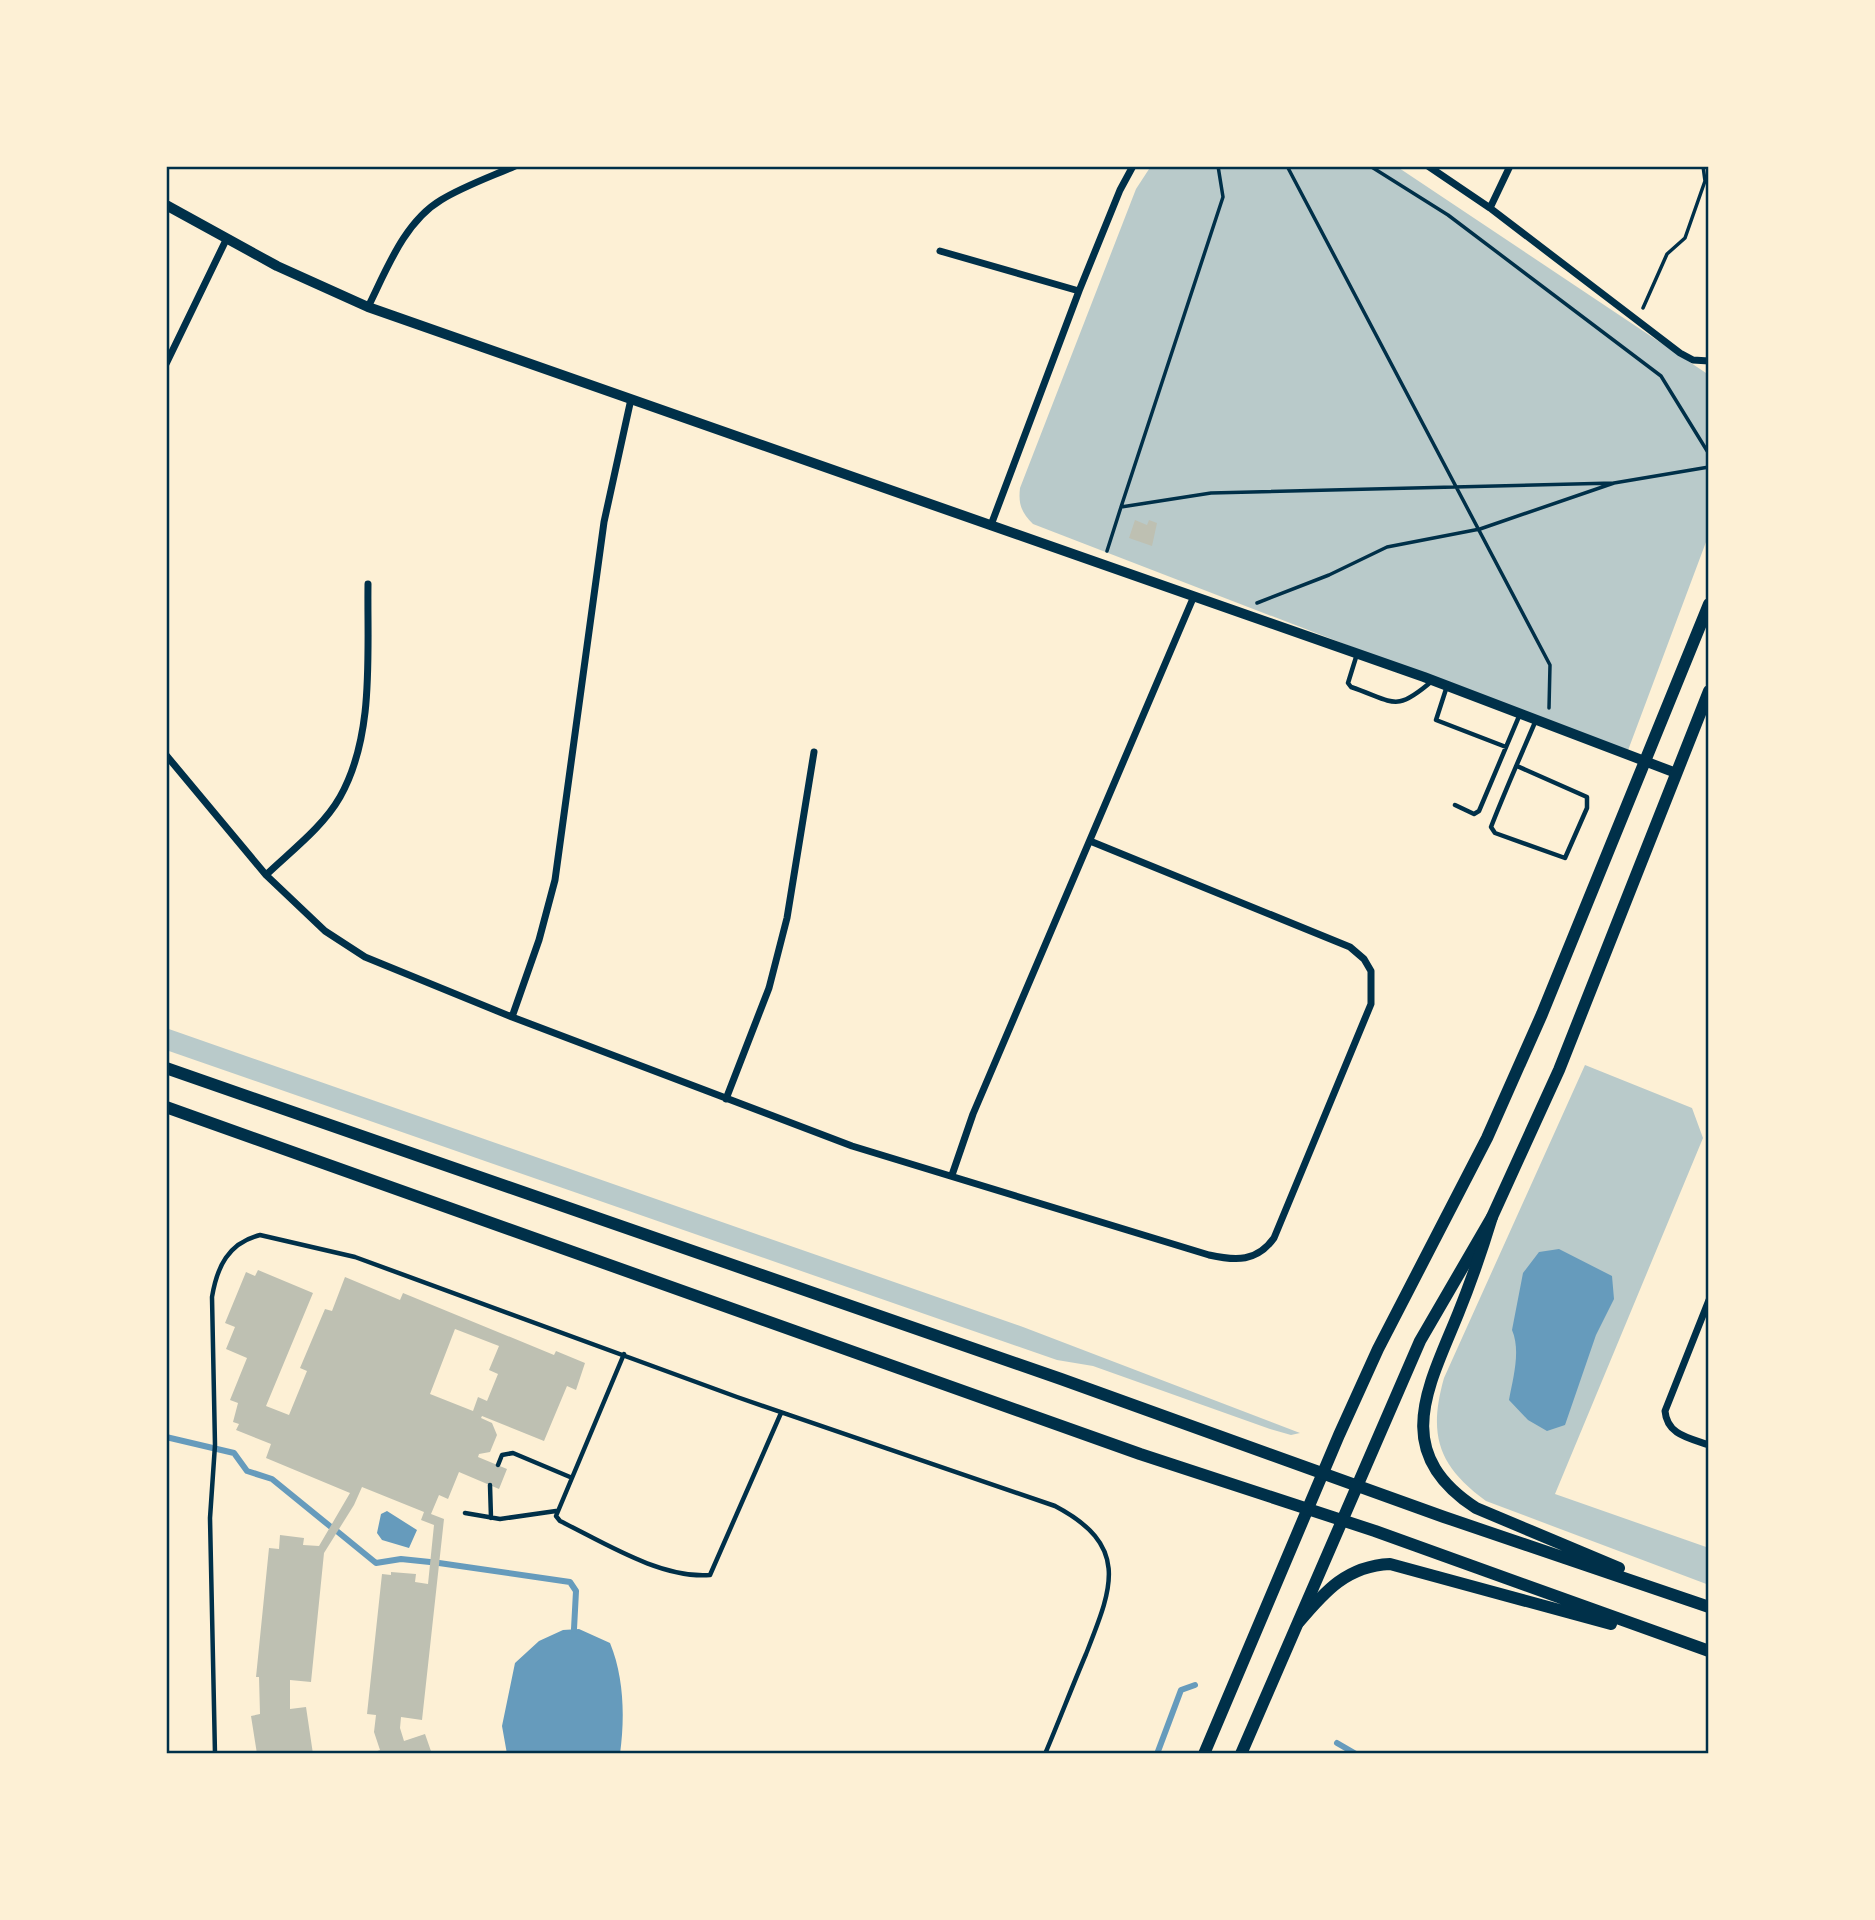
<svg xmlns="http://www.w3.org/2000/svg" width="1875" height="1920" font-family="'Roboto Condensed',sans-serif">
  <style>
    .green { fill: #b9caca }
    .water { fill: #669bbc }
    .lines { fill: none; stroke-linecap: round; stroke-linejoin: round }
    .stream { stroke: #669bbc; stroke-width: 6 }
    .building { fill: #bec0b2; fill-rule: evenodd }
    .path { stroke: #003049; stroke-width: 3.5 }
    .service { stroke: #003049; stroke-width: 4.5 }
    .minor { stroke: #003049; stroke-width: 7 }
    .tertiary { stroke: #003049; stroke-width: 10 }
    .secondary { stroke: #003049; stroke-width: 12 }
    .primary { stroke: #003049; stroke-width: 12 }
    .neatline { fill: none; stroke: #003049; stroke-width: 2.5 }
  </style>
  <rect width="100%" height="100%" fill="#fdf0d5"/>
  <!-- green -->
  <path class="green" d="M 1151,166 L 1396,166 L 1709,375 L 1709,534 L 1627,753 L 1033,524 C 1022,513 1018,505 1020,488 L 1136,189 Z
    M 166,1028 L 1023,1327 L 1300,1433 L 1291,1435 L 1270,1429 L 1093,1366 L 1057,1360 L 166,1050 Z
    M 1585,1065 L 1692,1108 L 1703,1138 L 1555,1494 L 1709,1548 L 1709,1585 L 1486,1501 C 1438,1466 1428,1435 1444,1378 Z"/>
  <!-- water -->
  <path class="water" d="M 1559,1249 L 1612,1276 L 1614,1299 L 1596,1335 L 1565,1425 L 1547,1431 L 1528,1420 L 1509,1400 C 1513,1378 1521,1351 1512,1330 L 1523,1273 L 1539,1252 Z
    M 387,1511 L 417,1530 L 409,1548 L 382,1540 L 377,1533 L 381,1514 Z
    M 579,1629 L 610,1643 C 624,1677 625,1717 620,1754 L 507,1754 L 502,1726 L 515,1663 L 539,1641 L 563,1630 Z"/>
  <g class="lines">
    <!-- stream -->
    <path class="stream" d="M 166,1437 L 234,1453 L 247,1471 L 272,1479 L 331,1527
      M 338,1532 L 376,1563 L 401,1559 L 430,1562
      M 439,1563 L 570,1582 L 576,1591 L 574,1629
      M 1337,1743 L 1356,1754
      M 1157,1754 L 1181,1690 L 1195,1685"/>
  </g>
  <!-- building -->
  <path class="building" d="M 1135,520 L 1147,525 L 1149,520 L 1157,523 L 1152,546 L 1129,538 Z
    M 258,1270 L 313,1293 L 266,1406 L 289,1415 L 307,1371 L 300,1368 L 325,1309 L 332,1311 L 345,1277 L 400,1300 L 403,1293 L 554,1355 L 556,1351 L 585,1363 L 576,1390 L 567,1386 L 544,1441 L 482,1416 L 481,1418 L 492,1423 L 497,1435 L 490,1452 L 479,1454 L 478,1457 L 507,1469 L 499,1489 L 459,1472 L 448,1499 L 439,1495 L 431,1514 L 444,1519 L 422,1720 L 401,1717 L 400,1728 L 404,1741 L 425,1734 L 432,1754 L 369,1754 L 380,1750 L 374,1732 L 376,1715 L 367,1714 L 382,1574 L 391,1575 L 391,1572 L 416,1574 L 415,1582 L 428,1584 L 434,1525 L 421,1520 L 424,1512 L 362,1487 L 354,1505 L 324,1553 L 311,1682 L 290,1680 L 290,1709 L 306,1707 L 313,1754 L 257,1754 L 251,1716 L 260,1714 L 259,1677 L 256,1677 L 269,1548 L 279,1549 L 280,1535 L 304,1538 L 303,1545 L 319,1546 L 350,1493 L 266,1458 L 271,1444 L 236,1430 L 239,1424 L 233,1422 L 238,1403 L 230,1400 L 247,1358 L 226,1349 L 235,1327 L 225,1323 L 246,1272 L 255,1276 ZM 455,1329 L 499,1346 L 489,1370 L 498,1374 L 487,1401 L 478,1397 L 473,1411 L 430,1394 Z"/>
  <g class="lines">
    <!-- path -->
    <path class="path" d="M 1287,166 L 1550,665 L 1549,708
      M 1370,166 L 1448,215 L 1661,376 L 1709,454
      M 1643,308 L 1667,254 L 1685,238 L 1705,181 L 1703,166
      M 1121,507 L 1223,197 L 1218,166
      M 1107,551 L 1121,507 L 1211,493 L 1614,483
      M 1257,603 L 1329,575 L 1387,547 L 1480,529 L 1614,483 L 1709,467"/>
    <!-- service -->
    <path class="service" d="M 1357,654 L 1348,683 L 1351,687 C 1395,702 1395,713 1432,681
      M 1447,686 L 1436,720 L 1506,747
      M 1517,766 L 1587,797 L 1587,808 L 1565,858 L 1495,833 L 1491,827 C 1505,791 1521,755 1536,720
      M 1455,805 L 1474,814 L 1479,811 L 1520,714
      M 624,1354 L 556,1516 L 560,1521 C 603,1542 661,1579 710,1575 L 781,1413
      M 498,1465 L 502,1455 L 513,1453 L 570,1477
      M 490,1485 L 491,1518
      M 465,1513 L 500,1519 L 556,1511
      M 215,1754 L 210,1518 L 215,1445 L 212,1297 C 217,1267 228,1243 260,1235 L 355,1257 L 737,1397 L 1055,1506 C 1131,1546 1112,1588 1086,1654 C 1072,1687 1059,1721 1045,1754"/>
    <!-- minor -->
    <path class="minor" d="M 1428,166 L 1490,208 L 1680,353 L 1693,360 L 1709,361
      M 1490,208 L 1510,166
      M 940,251 L 1079,291
      M 368,307 C 386,271 404,222 441,200 C 464,186 490,177 515,166
      M 166,364 L 226,240
      M 991,525 L 1079,291 L 1120,190 L 1133,166
      M 166,755 L 266,875 L 325,931 L 365,957 L 512,1017 L 852,1146 L 1209,1255 C 1236,1261 1257,1262 1274,1238 L 1371,1004 L 1371,971 L 1364,959 L 1350,947 L 1090,841
      M 266,875 C 291,851 323,827 340,797 C 375,735 367,653 368,584
      M 512,1017 L 539,940 L 555,880 L 604,522 L 631,399
      M 726,1099 L 769,988 L 787,918 L 814,752
      M 952,1175 L 973,1114 L 1194,596
      M 1709,1300 L 1665,1411 C 1667,1435 1689,1438 1709,1445"/>
    <!-- tertiary -->
    <path class="tertiary" d="M 166,205 L 277,266 L 368,307 L 1424,677 L 1676,773"/>
    <!-- secondary -->
    <path class="secondary" d="M 1204,1754 L 1339,1435 L 1378,1349 L 1487,1138 L 1542,1014 L 1709,604
      M 1241,1754 L 1420,1341 L 1492,1217 L 1559,1070 L 1709,691"/>
    <!-- primary -->
    <path class="primary" d="M 166,1068 L 1061,1379 L 1444,1517 L 1709,1607
      M 166,1107 L 1140,1454 L 1375,1531 L 1709,1651
      M 1492,1217 C 1482,1250 1471,1282 1458,1314 C 1428,1388 1390,1452 1476,1508 L 1619,1568
      M 1299,1622 C 1325,1591 1347,1566 1390,1564 L 1611,1624"/>
  </g>
  <!-- border -->
  <rect width="1875" height="1920" fill="none" stroke="#fdf0d5" stroke-width="336"/>
  <rect x="168" y="168" width="1539" height="1584" class="neatline"/>
</svg>
